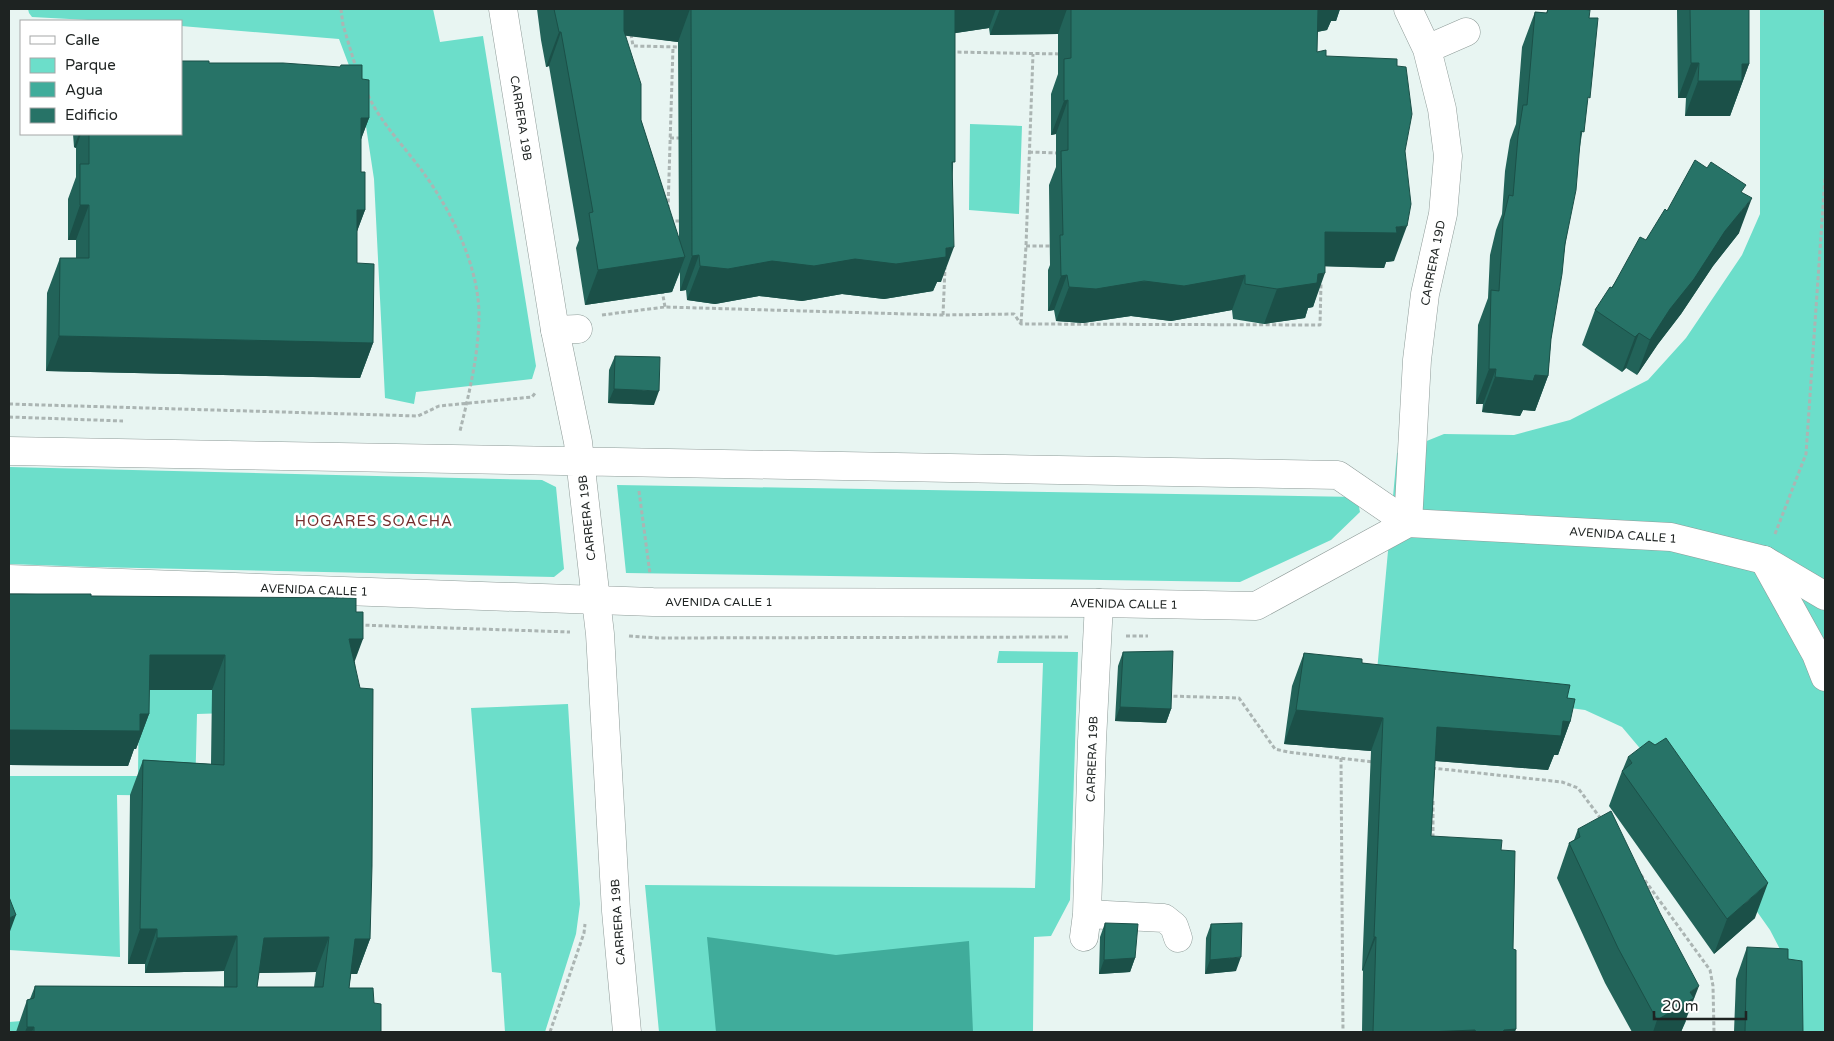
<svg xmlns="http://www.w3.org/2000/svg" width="1834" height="1041" font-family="'Varela Round',sans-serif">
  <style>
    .green { fill: #6cdeca }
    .water { fill: #40ac9b }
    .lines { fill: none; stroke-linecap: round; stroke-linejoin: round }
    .minor-casing { stroke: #8e9b98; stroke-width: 29 }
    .major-casing { stroke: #8e9b98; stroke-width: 29 }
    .path { stroke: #abb5b3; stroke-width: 3; stroke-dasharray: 4 2.5; stroke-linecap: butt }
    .minor { stroke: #fff; stroke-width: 28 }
    .major { stroke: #fff; stroke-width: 28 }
    .wall { fill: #226359; fill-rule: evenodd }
    .shaded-wall { fill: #1b5048 }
    .building { fill: #277367; stroke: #1b5048; fill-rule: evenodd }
    .labels { text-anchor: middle; stroke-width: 5; stroke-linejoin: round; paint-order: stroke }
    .street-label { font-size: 12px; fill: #1e2322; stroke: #fff }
    .quarter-label { font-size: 15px; letter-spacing: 1px; fill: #752e2d; stroke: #fff }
  </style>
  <rect width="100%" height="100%" fill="#e8f5f2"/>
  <!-- green -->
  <path class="green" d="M 28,9 L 433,9 L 440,42 L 483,36 L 536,366 L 532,379 L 416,392 L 414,404 L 385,398 L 374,179 L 362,100 L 339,39 L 181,26 L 181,21 L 107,21 L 32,17 L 29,13 Z
    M 1760,9 L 1825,9 L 1825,1032 L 1799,1032 L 1783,955 L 1770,930 L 1649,759 L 1622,727 L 1585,710 L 1376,682 L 1397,453 L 1444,434 L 1514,435 L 1570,420 L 1648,380 L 1686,338 L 1742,255 L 1760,214 Z
    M 970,124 L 1022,126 L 1019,214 L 969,210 Z
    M 9,467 L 542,480 L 556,487 L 564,569 L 554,577 L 93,567 L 9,564 Z
    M 617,485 L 1357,497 L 1360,512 L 1331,540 L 1240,582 L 626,573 Z
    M 999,651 L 1078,652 L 1070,900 L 1051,936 L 1034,937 L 1033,1032 L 659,1032 L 645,885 L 1035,888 L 1043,663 L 997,663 Z
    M 139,689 L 342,691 L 229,713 L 197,714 L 195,796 L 117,795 L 120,957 L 9,950 L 9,776 L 138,776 Z
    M 568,704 L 580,904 L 576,934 L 545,1032 L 505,1032 L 501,973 L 492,972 L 471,708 Z
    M 22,1021 L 21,1032 L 9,1032 L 9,1022 Z"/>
  <!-- water -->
  <path class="water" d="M 707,937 L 836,955 L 969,941 L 973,1032 L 716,1032 Z"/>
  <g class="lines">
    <defs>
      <path id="minor" d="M 1427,49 L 1466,32
        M 555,330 L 578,329
        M 1408,523 L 1417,360 L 1425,294 L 1443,214 L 1448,156 L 1442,109 L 1427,49 L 1408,9
        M 1764,560 L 1816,654 L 1825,677
        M 596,600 L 600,634 L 616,911 L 627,1032
        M 1087,914 L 1092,741 L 1099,603
        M 1084,937 L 1087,914 L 1164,918 L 1174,926 L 1178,938"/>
      <path id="major" d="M 503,9 L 555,330 L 578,442 L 596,600
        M 9,451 L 1338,475 L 1408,523
        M 9,579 L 653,602 L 1099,603 L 1256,606 L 1408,523 L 1671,537 L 1764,560 L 1825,596"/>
    </defs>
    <!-- minor casing -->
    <use href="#minor" class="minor-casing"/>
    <!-- major casing -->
    <use href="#major" class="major-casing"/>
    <!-- path -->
    <path class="path" d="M 341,9 L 343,25 L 356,68
      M 1825,9 L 1825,26
      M 631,34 L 633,46 L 682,47
      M 951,52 L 1062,54
      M 368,95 C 382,125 406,148 425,175 C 453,214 480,269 479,319 C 478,357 469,394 460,431
      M 670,138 L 683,138
      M 1029,152 L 1058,153
      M 668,209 L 673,47
      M 669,221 L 683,221
      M 1026,246 L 1053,246
      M 662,290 L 665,307
      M 602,315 L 665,307 L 943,315 L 1014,314 L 1021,324 L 1320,325 L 1321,283
      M 943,315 L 945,268
      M 1021,323 L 1026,246 L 1033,54
      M 9,404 L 418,416 L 439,406 L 532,397 L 536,392
      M 9,417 L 123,421
      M 639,491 L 650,574
      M 1775,534 L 1806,454 L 1825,177
      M 359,625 L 570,632
      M 629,636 L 658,638 L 1068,637
      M 1126,636 L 1148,636
      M 1167,696 L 1239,698 L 1275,749 L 1288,752 L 1374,762
      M 1341,758 L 1343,1032
      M 1432,768 L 1562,782 L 1578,788 L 1601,819
      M 1433,801 L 1433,840
      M 1641,875 L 1710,970 L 1713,986 L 1714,1032
      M 550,1032 L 584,933 L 585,924"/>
    <!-- minor -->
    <use href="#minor" class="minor"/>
    <!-- major -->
    <use href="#major" class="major"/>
  </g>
  <!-- wall -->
  <path class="wall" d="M 537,9 L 1340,9 L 1336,21 L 1331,21 L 1327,30 L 1317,32 L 1317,52 L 1326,56 L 1405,151 L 1394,261 L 1386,262 L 1384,268 L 1325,266 L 1313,307 L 1308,308 L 1305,318 L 1264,324 L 1233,319 L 1232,310 L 1171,321 L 1131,316 L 1083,323 L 1056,321 L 1054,310 L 1048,311 L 1048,270 L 1050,265 L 1049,185 L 1056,167 L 1056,134 L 1051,135 L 1051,94 L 1058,74 L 1058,34 L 990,35 L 989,28 L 955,33 L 953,169 L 941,282 L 937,282 L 933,291 L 884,299 L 842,294 L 802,301 L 759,296 L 715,304 L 687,300 L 686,290 L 680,291 L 680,272 L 672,292 L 585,305 L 576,248 L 579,240 L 549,66 L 546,67 L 541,40 ZM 625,35 L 678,42 L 679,240 L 641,120 Z
    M 1548,9 L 1582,9 L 1589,18 L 1587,105 L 1581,140 L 1551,339 L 1548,376 L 1535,411 L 1523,410 L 1520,416 L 1482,412 L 1483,404 L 1476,404 L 1478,325 L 1488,298 L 1490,255 L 1496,230 L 1502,214 L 1505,171 L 1510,140 L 1516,124 L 1522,47 L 1535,12 L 1546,13 Z
    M 1677,9 L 1749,9 L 1749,64 L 1730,116 L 1685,116 L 1686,98 L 1678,98 Z
    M 209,63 L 362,79 L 369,118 L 361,139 L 361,172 L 365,210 L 357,231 L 357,263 L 373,343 L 360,378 L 46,371 L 47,293 L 60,258 L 76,258 L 76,240 L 68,240 L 68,199 L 76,177 L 76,148 L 74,147 L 73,134 L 181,134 Z
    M 1743,193 L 1739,233 L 1713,266 L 1681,314 L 1658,344 L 1637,375 L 1626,368 L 1622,372 L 1582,345 L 1595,310 L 1667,211 Z
    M 615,356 L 654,405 L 608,403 L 609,370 Z
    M 9,594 L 91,596 L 355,662 L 370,939 L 357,974 L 351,974 L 349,988 L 374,1003 L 381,1032 L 16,1032 L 27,1000 L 30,999 L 35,986 L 224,987 L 224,971 L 145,973 L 145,964 L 128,964 L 130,795 L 143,760 L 211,764 L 212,690 L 149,690 L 149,714 L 136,749 L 134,749 L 128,766 L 9,765 ZM 316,972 L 314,987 L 257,987 L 259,973 Z
    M 1123,652 L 1171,709 L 1166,723 L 1115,721 L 1118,666 Z
    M 1304,653 L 1567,698 L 1570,722 L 1558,755 L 1554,755 L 1548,770 L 1435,761 L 1431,836 L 1501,850 L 1513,949 L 1515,1032 L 1362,1032 L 1363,970 L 1362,971 L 1371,751 L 1284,744 L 1292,686 Z
    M 1628,757 L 1755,918 L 1714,954 L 1609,806 L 1622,771 L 1623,769 Z
    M 1578,829 L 1686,1021 L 1681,1032 L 1632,1032 L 1605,983 L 1557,878 L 1569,843 L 1574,840 Z
    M 1105,923 L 1135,958 L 1130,972 L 1099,974 L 1100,937 Z
    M 1211,924 L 1236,971 L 1205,974 L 1206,938 Z
    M 1747,947 L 1788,959 L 1803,1032 L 1734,1032 L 1736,979 Z"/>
  <!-- shaded-wall -->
  <path class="shaded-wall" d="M 620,9 L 690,9 L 678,42 L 611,34 Z
    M 952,9 L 996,9 L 989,28 L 943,35 Z
    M 1000,9 L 1067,9 L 1058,34 L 990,35 Z
    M 1315,9 L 1340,9 L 1336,21 L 1331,21 L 1327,30 L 1306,34 Z
    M 559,32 L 561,32 L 549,66 L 546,67 Z
    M 1691,63 L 1699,63 L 1686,98 L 1678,98 Z
    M 1742,64 L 1749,64 L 1730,116 L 1685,116 L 1698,81 Z
    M 1068,100 L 1056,134 L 1051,135 L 1064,101 Z
    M 361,118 L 369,118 L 356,153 Z
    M 79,134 L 81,134 L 76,148 L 74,147 Z
    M 1752,198 L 1739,233 L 1713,266 L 1681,314 L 1658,344 L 1637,375 L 1650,340 L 1670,309 L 1725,231 Z
    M 80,205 L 89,205 L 76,240 L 68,240 Z
    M 357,210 L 365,210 L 352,245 Z
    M 1407,226 L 1394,261 L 1386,262 L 1384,268 L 1312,266 L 1325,232 Z
    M 954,247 L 941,282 L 937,282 L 933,291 L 884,299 L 842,294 L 802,301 L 759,296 L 715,304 L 687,300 L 700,266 L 772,261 L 855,259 Z
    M 699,255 L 686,290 L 680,291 L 692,256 Z
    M 685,257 L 672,292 L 585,305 L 598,270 Z
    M 1325,273 L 1313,307 L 1308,308 L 1305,318 L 1264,324 L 1277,289 L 1318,274 Z
    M 1067,275 L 1054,310 L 1048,311 L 1061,276 Z
    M 1245,275 L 1232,310 L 1171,321 L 1131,316 L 1083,323 L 1056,321 L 1069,287 Z
    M 1639,333 L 1626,368 L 1622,372 L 1635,337 Z
    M 59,336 L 373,343 L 360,378 L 46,371 Z
    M 1489,369 L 1496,369 L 1483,404 L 1476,404 Z
    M 1535,375 L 1548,376 L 1535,411 L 1523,410 L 1520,416 L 1482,412 L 1495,377 Z
    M 614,389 L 659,391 L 654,405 L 608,403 Z
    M 349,639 L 363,639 L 350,674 Z
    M 150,655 L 225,655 L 212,690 L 137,690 Z
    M 1120,707 L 1171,709 L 1166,723 L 1115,721 Z
    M 1296,710 L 1383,718 L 1371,751 L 1284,744 Z
    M 140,714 L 149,714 L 136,749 L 134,749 L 128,766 L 9,765 L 9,730 Z
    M 1563,721 L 1570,722 L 1558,755 L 1554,755 L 1548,770 L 1424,760 L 1437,727 Z
    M 1768,883 L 1755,918 L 1714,954 L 1727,919 Z
    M 16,915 L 9,934 L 9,918 Z
    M 140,929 L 157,929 L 145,964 L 128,964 Z
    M 237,936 L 224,971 L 145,973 L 157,938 Z
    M 329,937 L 316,972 L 251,973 L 264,938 Z
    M 1374,937 L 1376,937 L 1363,970 L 1362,971 Z
    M 355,939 L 370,939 L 357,974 L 343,974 Z
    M 1241,957 L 1236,971 L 1205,974 L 1210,960 Z
    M 1135,958 L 1130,972 L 1099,974 L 1104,960 Z
    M 1699,986 L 1681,1032 L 1653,1032 L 1657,1020 L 1690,992 Z
    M 27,1027 L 34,1027 L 32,1032 L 25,1032 Z
    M 1516,1029 L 1515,1032 L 1503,1032 L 1504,1030 Z
    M 1475,1030 L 1474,1032 L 1427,1032 Z"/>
  <!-- building -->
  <path class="building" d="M 554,9 L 624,9 L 624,31 L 641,84 L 641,120 L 685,257 L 598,270 L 589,213 L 593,212 L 561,32 L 559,32 Z
    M 691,9 L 955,9 L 955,162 L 952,162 L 954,247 L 946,248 L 946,257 L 896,264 L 855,259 L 814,266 L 772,261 L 728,269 L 700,266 L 699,255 L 692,256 Z
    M 1071,9 L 1318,9 L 1317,52 L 1326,50 L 1326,56 L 1397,59 L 1397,66 L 1406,67 L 1412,114 L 1405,151 L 1411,204 L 1407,226 L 1396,227 L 1397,233 L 1325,232 L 1325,273 L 1318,274 L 1317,283 L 1277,289 L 1245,284 L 1245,275 L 1184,286 L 1144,281 L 1096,289 L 1069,287 L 1067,275 L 1061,276 L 1060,235 L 1063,235 L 1061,151 L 1068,150 L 1068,100 L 1064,101 L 1064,59 L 1071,58 Z
    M 1548,9 L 1582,9 L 1590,10 L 1589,18 L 1598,18 L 1590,98 L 1588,97 L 1584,132 L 1581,131 L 1576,190 L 1565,244 L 1562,274 L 1551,339 L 1548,376 L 1535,375 L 1533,381 L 1495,377 L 1496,369 L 1489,369 L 1491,290 L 1499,291 L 1503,220 L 1509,195 L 1513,196 L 1518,136 L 1523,105 L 1527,105 L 1535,12 L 1547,13 Z
    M 1690,9 L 1749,9 L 1749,64 L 1742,64 L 1742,81 L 1698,81 L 1699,63 L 1691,63 Z
    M 181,61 L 209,61 L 209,63 L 283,63 L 340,67 L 341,65 L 362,65 L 362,79 L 369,80 L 369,118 L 361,118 L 361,172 L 365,172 L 365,210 L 357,210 L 357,263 L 374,264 L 373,343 L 59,336 L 60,258 L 89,258 L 89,205 L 80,205 L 80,164 L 89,164 L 89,134 L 181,134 Z
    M 1695,160 L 1707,168 L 1711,162 L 1746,185 L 1741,192 L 1752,198 L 1725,231 L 1694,279 L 1670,309 L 1650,340 L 1639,333 L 1635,337 L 1595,310 L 1610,287 L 1612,288 L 1640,237 L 1646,240 L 1665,209 L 1667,211 Z
    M 615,356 L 660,357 L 659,391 L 614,389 Z
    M 9,594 L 91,594 L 91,596 L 356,598 L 356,612 L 363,612 L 363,639 L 349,639 L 360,688 L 373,689 L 372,866 L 370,939 L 355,939 L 349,988 L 373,988 L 374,1003 L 381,1004 L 381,1032 L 34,1032 L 34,1027 L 27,1027 L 27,1000 L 34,998 L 35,986 L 237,987 L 237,936 L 157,938 L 157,929 L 140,929 L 143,760 L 224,765 L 225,655 L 150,655 L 149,714 L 140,714 L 140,731 L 9,730 ZM 329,937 L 323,987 L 257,987 L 264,938 Z
    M 1173,651 L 1171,709 L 1120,707 L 1123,652 Z
    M 1304,653 L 1362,659 L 1362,663 L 1570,685 L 1567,698 L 1575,699 L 1570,722 L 1563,721 L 1561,736 L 1437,727 L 1431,836 L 1502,840 L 1501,850 L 1515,851 L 1513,949 L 1516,950 L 1516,1029 L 1504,1030 L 1503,1032 L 1476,1032 L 1475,1030 L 1427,1032 L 1373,1032 L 1376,937 L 1374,937 L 1383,718 L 1296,710 Z
    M 1666,738 L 1768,883 L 1727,919 L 1622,771 L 1632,763 L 1628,757 L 1649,741 L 1655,745 Z
    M 1611,811 L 1660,913 L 1699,986 L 1690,992 L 1694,998 L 1657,1020 L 1618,948 L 1569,843 L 1580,837 L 1578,829 Z
    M 9,897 L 16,915 L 9,918 Z
    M 1105,923 L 1138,924 L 1135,958 L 1104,960 Z
    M 1242,923 L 1241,957 L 1210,960 L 1211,924 Z
    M 1747,947 L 1788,949 L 1788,959 L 1802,961 L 1803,1032 L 1745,1032 Z"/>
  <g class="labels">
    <!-- street labels -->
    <g class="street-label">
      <text transform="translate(521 118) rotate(81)" y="4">CARRERA 19B</text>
      <text transform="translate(1433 263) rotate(-79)" y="4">CARRERA 19D</text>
      <text transform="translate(587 518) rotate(-96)" y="4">CARRERA 19B</text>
      <text transform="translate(1623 535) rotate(4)" y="4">AVENIDA CALLE 1</text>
      <text transform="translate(314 590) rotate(2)" y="4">AVENIDA CALLE 1</text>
      <text x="719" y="606">AVENIDA CALLE 1</text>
      <text transform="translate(1124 604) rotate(1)" y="4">AVENIDA CALLE 1</text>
      <text transform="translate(1092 759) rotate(-88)" y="4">CARRERA 19B</text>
      <text transform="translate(618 922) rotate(-94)" y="4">CARRERA 19B</text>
    </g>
    <!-- quarter labels -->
    <g class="quarter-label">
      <text x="374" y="526">HOGARES SOACHA</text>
    </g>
  </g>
  <!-- border -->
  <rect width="1834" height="1041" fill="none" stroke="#1e2322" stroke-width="20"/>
  <!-- legend -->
  <rect x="20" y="20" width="162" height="115" fill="#ffffff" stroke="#a5a7a7"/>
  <rect x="30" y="36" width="25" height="8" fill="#ffffff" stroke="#a5a7a7"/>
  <text x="65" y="45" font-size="15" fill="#1e2322">Calle</text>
  <rect x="30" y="58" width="25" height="15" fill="#6cdeca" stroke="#a5a7a7"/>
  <text x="65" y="70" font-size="15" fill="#1e2322">Parque</text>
  <rect x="30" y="82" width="25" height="15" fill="#40ac9b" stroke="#a5a7a7"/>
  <text x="65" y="95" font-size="15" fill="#1e2322">Agua</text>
  <rect x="30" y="108" width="25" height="15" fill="#277367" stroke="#a5a7a7"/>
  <text x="65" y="120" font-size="15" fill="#1e2322">Edificio</text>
  <!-- scale -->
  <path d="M1654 1011v8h92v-8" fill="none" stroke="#1e2322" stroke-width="2.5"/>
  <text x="1662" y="1011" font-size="15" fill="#1e2322" stroke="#ffffff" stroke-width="4" paint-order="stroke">20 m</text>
</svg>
